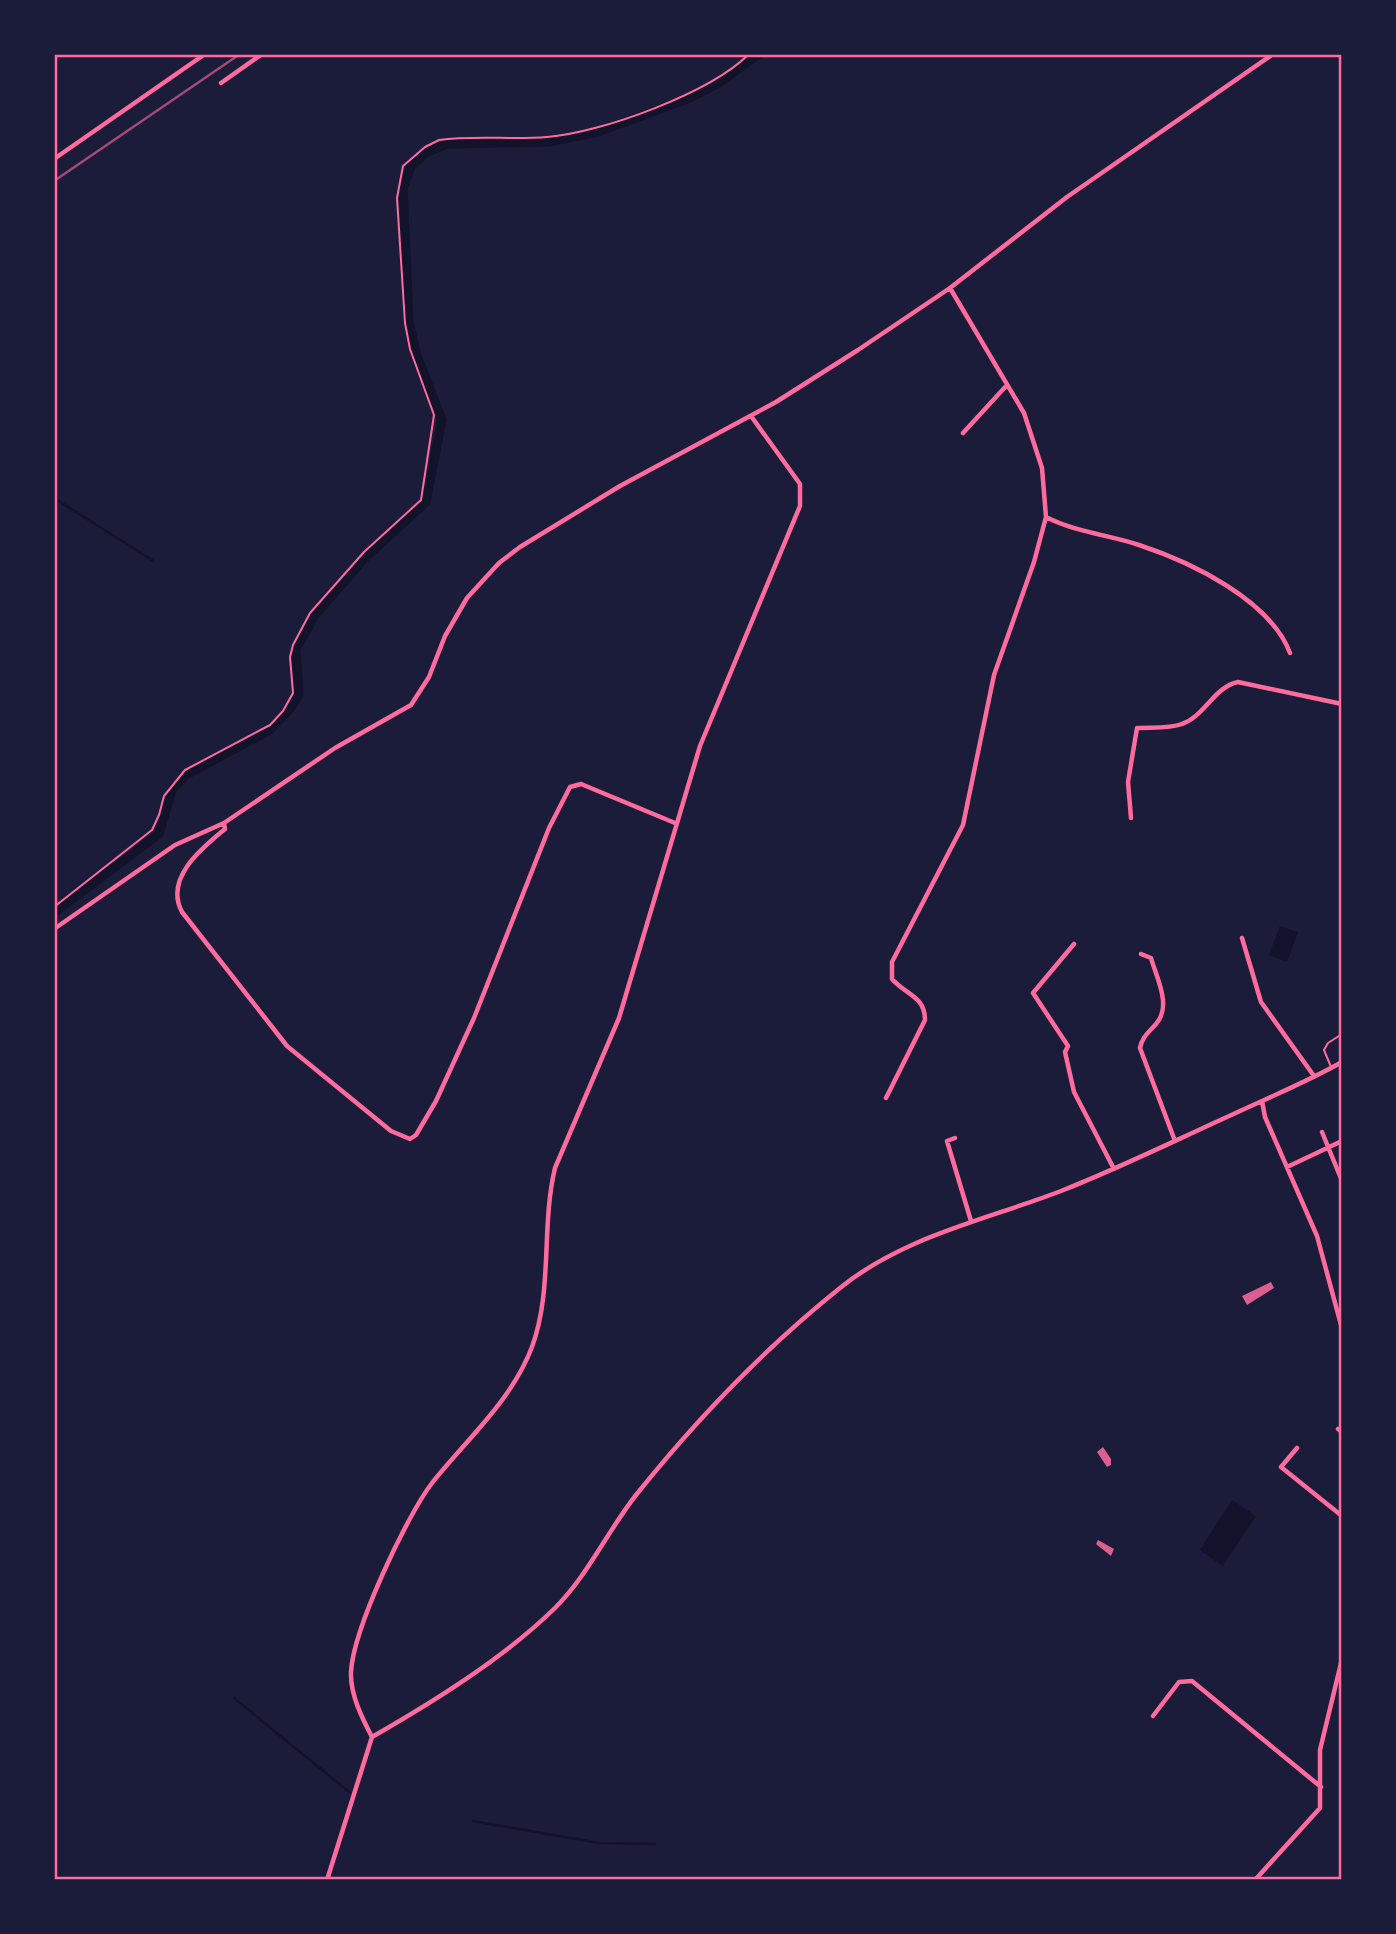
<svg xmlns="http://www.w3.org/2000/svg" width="1396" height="1934" font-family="'Varela Round',sans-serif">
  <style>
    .water { fill: #12122b }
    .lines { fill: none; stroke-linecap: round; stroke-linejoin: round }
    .stream { stroke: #12122b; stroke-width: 2.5 }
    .canal { stroke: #12122b; stroke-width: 9 }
    .building { fill: #dd5f8e }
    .path { stroke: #ff6b9d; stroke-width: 2 }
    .service { stroke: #ff6b9d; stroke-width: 2 }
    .minor { stroke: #ff6b9d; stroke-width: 4.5 }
    .rail { stroke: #a44b75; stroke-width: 2.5 }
    .neatline { fill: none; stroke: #ff6b9d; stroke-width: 2.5 }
  </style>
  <rect width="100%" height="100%" fill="#1b1b3a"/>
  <!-- water -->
  <path class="water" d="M 1280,926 L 1298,932 L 1287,962 L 1269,955 Z
    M 1232,1500 L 1256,1516 L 1223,1566 L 1200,1550 Z"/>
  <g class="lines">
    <!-- stream -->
    <path class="stream" d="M 54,498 L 152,560
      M 234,1698 L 349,1792
      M 473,1821 L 599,1843 L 655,1844"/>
    <!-- canal -->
    <path class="canal" d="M 54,913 L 159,834 L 172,790 L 186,775 L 270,730 L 291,708 L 299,695 L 296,649 L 315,615 L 364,559 L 426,502 L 442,420 L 416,353 L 409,322 L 403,188 L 411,166 L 427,152 L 447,144 L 549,142 L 598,132 L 690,98 L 717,84 L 759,54"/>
  </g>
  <!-- building -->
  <path class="building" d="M 1271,1282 L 1274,1288 L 1247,1305 L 1242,1296 Z
    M 1103,1447 L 1111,1459 L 1111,1465 L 1107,1467 L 1097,1452 Z
    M 1098,1540 L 1114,1549 L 1111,1556 L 1096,1544 Z"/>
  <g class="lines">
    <!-- path -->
    <path class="path" d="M 54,907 L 152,830 L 159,815 L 164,796 L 185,770 L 270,725 L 283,711 L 293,693 L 290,657 L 293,645 L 310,613 L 364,552 L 421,500 L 434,415 L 410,349 L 405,323 L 397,198 L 403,166 L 425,147 L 439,140 C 475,135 511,140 547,137 C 601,133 710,93 749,54"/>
    <!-- service -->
    <path class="service" d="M 1331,1067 L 1324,1050 L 1328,1043 L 1342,1034"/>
    <!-- minor -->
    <path class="minor" d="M 221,83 L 262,54
      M 54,159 L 205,54
      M 963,433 L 1007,385
      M 1046,517 C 1075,532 1109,535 1139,545 C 1191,562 1270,600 1290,653
      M 1131,818 L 1128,782 L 1137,728 C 1151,727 1169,729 1182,724 C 1205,716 1214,687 1238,682 L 1342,704
      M 224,823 L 225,829 C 202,848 164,878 182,912 L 287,1046 L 391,1131 L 410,1139 L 416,1135 L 436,1101 L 474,1018 L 549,828 L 570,787 L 581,784 L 675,823
      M 54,929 L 175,845 L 224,823 L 335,748 L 411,705 L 429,677 L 445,636 L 467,598 L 499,563 L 520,547 L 620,486 L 776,402 L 858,350 L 950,288 L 1067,197 L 1273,54
      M 1242,938 L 1261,1002 L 1314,1076
      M 1074,944 L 1033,993 L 1068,1046 L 1065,1052 L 1074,1092 L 1114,1169
      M 1141,954 L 1151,958 C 1157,979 1172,1006 1156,1024 C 1149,1032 1142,1037 1140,1048 L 1175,1141
      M 886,1098 L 925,1020 C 925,996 906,995 892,979 L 892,962 L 963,825 L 994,675 L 1034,562 L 1046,517 L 1042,468 L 1024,413 L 950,288
      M 1262,1101 L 1265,1117 L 1317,1236 L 1341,1325
      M 1322,1132 L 1342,1181
      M 955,1138 L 947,1141 L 971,1221
      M 1287,1167 L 1342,1141
      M 1338,1429 L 1342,1432
      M 1297,1448 L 1281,1467 L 1342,1516
      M 1153,1716 L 1179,1682 L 1192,1681 L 1321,1787
      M 372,1737 C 362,1718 350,1694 351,1672 C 353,1630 406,1517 432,1483 C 467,1439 512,1400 532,1347 C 553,1290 541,1226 555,1168 L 619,1018 L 700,746 L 800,506 L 800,484 L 751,416
      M 372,1737 C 433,1702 504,1658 555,1608 C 588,1575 607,1532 636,1495 C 696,1420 765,1348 840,1288 C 904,1236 986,1220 1061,1191 C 1117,1169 1172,1142 1227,1117 C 1265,1099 1305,1083 1342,1062
      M 327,1880 L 372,1737
      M 1255,1880 L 1320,1808 L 1320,1750 L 1342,1659"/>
    <!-- rail -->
    <path class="rail" d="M 54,181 L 240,54"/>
  </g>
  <!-- border -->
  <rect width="1396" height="1934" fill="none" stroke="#1b1b3a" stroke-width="112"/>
  <rect x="56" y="56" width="1284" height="1822" class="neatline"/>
</svg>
